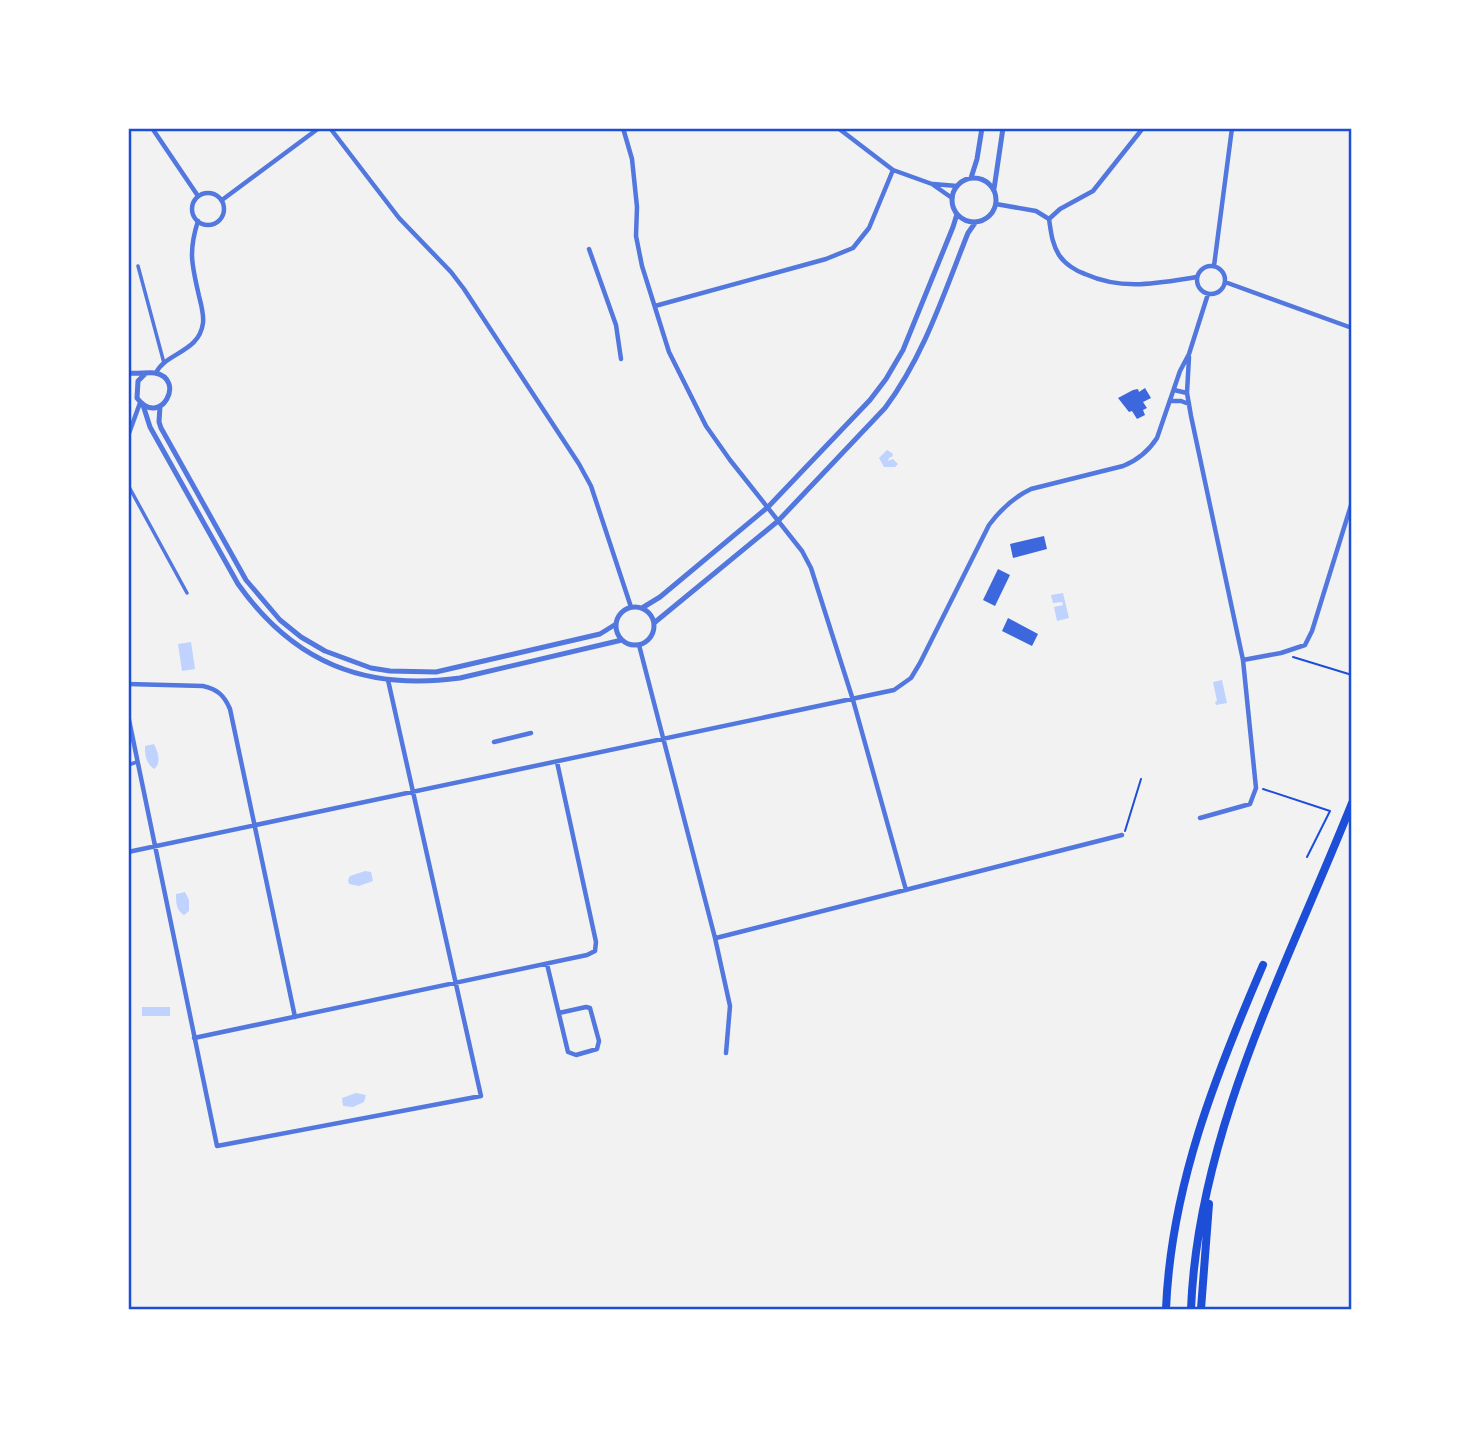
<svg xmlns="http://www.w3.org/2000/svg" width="1480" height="1437" font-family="'IBM Plex Serif',serif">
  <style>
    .water { fill: #bfd3fe }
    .building { fill: #3d67dc }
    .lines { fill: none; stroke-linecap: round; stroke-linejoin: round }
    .path { stroke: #1d4ed8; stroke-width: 2 }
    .pedestrian { stroke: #5277de; stroke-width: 3.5 }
    .minor { stroke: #5277de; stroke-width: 4.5 }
    .tertiary { stroke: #5277de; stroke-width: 5 }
    .motorway { stroke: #1d4ed8; stroke-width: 8 }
    .neatline { fill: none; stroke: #1d4ed8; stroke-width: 2.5 }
  </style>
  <rect width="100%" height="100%" fill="#f2f2f2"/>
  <!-- water -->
  <path class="water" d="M 887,450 L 892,453 L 893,456 L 889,458 L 888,461 L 893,459 L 898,464 L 895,467 L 884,467 L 879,458 Z
    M 1063,593 L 1069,618 L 1057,621 L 1054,607 L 1063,605 L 1062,602 L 1053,603 L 1051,595 Z
    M 191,642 L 195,669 L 182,671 L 178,644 Z
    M 1222,680 L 1227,703 L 1216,705 L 1215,702 L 1217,701 L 1213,682 Z
    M 154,744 C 158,752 162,763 154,769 C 146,763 145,756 145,746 Z
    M 365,871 L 371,872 L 373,881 L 359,886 L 349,884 L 348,880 L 350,876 Z
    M 185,892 L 189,900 L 189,911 L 184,915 C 176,910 176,903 176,894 Z
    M 142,1007 L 170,1007 L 170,1016 L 142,1016 Z
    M 356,1093 L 366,1095 L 364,1102 L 353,1107 L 343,1106 L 342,1098 Z"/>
  <!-- building -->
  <path class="building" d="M 1145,388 L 1151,398 L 1143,402 L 1147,408 L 1143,410 L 1145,415 L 1137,419 L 1132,411 L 1129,412 L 1118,398 L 1133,390 L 1138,389 L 1139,392 Z
    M 1044,536 L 1047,549 L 1013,558 L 1010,544 Z
    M 998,569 L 1010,575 L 995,606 L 983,600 Z
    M 1008,618 L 1038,634 L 1032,646 L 1002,631 Z"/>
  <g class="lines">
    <!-- path -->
    <path class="path" d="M 1293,657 L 1352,675
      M 1263,789 L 1330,811 L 1307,857
      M 1125,831 L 1141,779"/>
    <!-- pedestrian -->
    <path class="pedestrian" d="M 138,266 L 164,363
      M 128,485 L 187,593
      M 128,765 L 137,762"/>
    <!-- minor -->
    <path class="minor" d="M 152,128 L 198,196
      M 330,128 L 399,218 L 451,272 L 464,289 L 579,464 L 591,486 L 631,607
      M 623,128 L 632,159 L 637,207 L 636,236 L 642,266 L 669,352 L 706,426 L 730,460 L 802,551 L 811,568 L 853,700 L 906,890
      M 838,128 L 893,170 L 932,184 L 952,198
      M 933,184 L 957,186
      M192 209a16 16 0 1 1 32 0a16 16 0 1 1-32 0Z
      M 222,200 L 319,128
      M 996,204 L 1036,211 L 1049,219 C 1051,232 1052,244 1059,255 C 1065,264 1076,271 1085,274 C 1123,291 1158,283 1197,277
      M 1049,219 L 1060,209 L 1093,191 L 1143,128
      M 589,249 L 616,325 L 621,359
      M1197 280a14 14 0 1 1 28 0a14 14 0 1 1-28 0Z
      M 1214,266 L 1232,128
      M 1225,282 L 1352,328
      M 655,306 L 826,259 L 853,248 L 869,228 L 893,170
      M 1189,357 L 1187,393 L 1191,416 L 1243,660 L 1256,788 L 1250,804 L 1200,818
      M 156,373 C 166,352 199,353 203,323 C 204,314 201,304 199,296 C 192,265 188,252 198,221
      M 1174,390 L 1187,393
      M 1170,401 L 1181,401 L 1189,404
      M 128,436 L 140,403
      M 639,645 L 715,938 L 730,1006 L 726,1053
      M 1243,660 L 1281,653 L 1305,645 L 1312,631 L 1352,502
      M 128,684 L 203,686 C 217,689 224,695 230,709 L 295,1017
      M 128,715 L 217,1146 L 481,1096 L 388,680
      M 494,742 L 531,733
      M 128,852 L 894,690 L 911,678 L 920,663 L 989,525 C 1001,509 1014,497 1031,489 L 1123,466 C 1138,460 1148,452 1157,438 L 1180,371 L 1189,354 L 1208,294
      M 716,938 L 1122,835
      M 547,964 L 568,1052 L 576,1055 L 597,1049 L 599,1041 L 590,1008 L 586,1007 L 559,1013
      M 194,1038 L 587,955 L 595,951 L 596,942 L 557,762"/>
    <!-- tertiary -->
    <path class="tertiary" d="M952 200a22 22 0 1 1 44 0a22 22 0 1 1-44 0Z
      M 971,178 L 977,159 L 982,128
      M 994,189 L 1003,128
      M 128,373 C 135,374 150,372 155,373 C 187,379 160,429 137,398 L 138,381 L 145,374
      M 143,405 L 150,427 L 238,584 C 294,663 365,691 460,678 L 622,640
      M 160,406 L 159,422 L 161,428 L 246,580 L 280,620 L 301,637 L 325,651 L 371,668 L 390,671 L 436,672 L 600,634 L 616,624
      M616 626a19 19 0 1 1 38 0a19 19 0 1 1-38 0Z
      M 642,608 L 660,597 L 768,507 L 870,400 L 886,379 L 903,350 L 953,227 L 957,214
      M 654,623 L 778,521 L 885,408 C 924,356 944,293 968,233 L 975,223"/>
    <!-- motorway -->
    <path class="motorway" d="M 1166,1309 C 1171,1187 1215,1076 1263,965
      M 1191,1309 C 1198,1131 1287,966 1352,803
      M 1201,1309 L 1209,1204"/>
  </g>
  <!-- border -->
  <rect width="1480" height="1437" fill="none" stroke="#ffffff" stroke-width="259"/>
  <rect x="130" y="130" width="1220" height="1178" class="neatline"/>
</svg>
